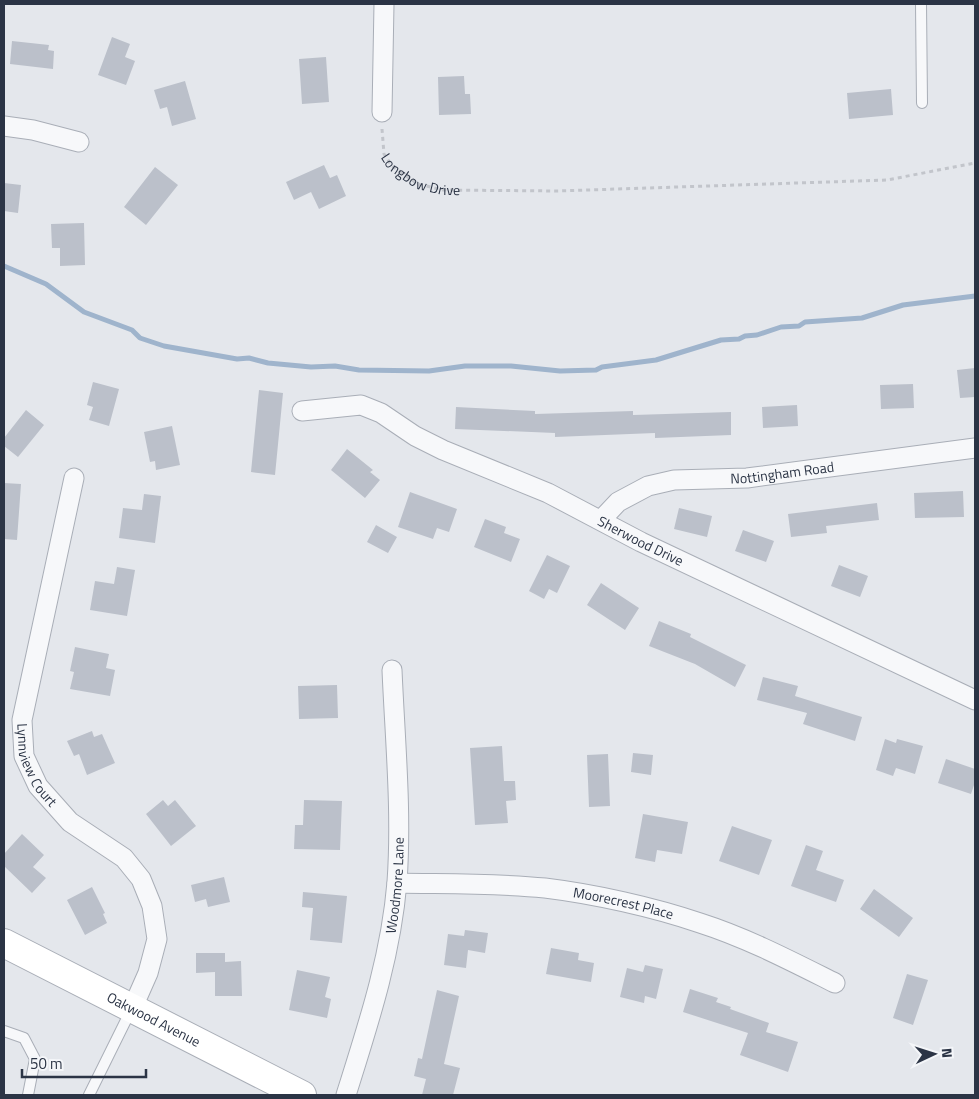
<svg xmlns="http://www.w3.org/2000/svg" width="979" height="1099" font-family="'Titillium Web',sans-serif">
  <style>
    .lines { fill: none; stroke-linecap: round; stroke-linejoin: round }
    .stream { stroke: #9fb4cc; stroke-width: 5 }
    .building { fill: #bbc0ca }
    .lane-casing { stroke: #a9aeb7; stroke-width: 12 }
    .street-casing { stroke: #a9aeb7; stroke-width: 21 }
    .secondary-casing { stroke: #a9aeb7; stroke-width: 30 }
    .path { stroke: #c2c5cb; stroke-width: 3; stroke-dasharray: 4 4; stroke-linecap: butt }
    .lane { stroke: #f7f8fa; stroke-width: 10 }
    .street { stroke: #f7f8fa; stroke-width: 19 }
    .secondary { stroke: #fff; stroke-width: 28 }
    .labels { text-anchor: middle; stroke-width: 4; stroke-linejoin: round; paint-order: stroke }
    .street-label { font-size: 14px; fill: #2b3445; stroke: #f4f6f9 }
  </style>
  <rect width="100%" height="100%" fill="#e4e7ec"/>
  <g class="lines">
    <!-- stream -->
    <path class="stream" d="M 4,266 L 46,284 L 84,312 L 132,330 L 140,338 L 164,346 L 237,359 L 249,358 L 268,363 L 311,367 L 335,366 L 359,370 L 429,371 L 465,366 L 511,366 L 560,371 L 596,370 L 602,367 L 656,360 L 721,340 L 739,339 L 745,336 L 757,335 L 781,327 L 799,326 L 805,322 L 862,318 L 903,305 L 975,296"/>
  </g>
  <!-- building -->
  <path class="building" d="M 112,37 L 130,44 L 125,57 L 135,61 L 126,85 L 98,75 Z
    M 12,41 L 49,45 L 48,50 L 54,51 L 53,69 L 10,64 Z
    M 326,57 L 329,102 L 302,104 L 299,59 Z
    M 464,76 L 465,94 L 470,94 L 471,114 L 439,115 L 438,77 Z
    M 185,81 L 196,119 L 172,126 L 167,107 L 160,109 L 154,90 Z
    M 891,89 L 893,115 L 849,119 L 847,93 Z
    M 324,165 L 330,178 L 337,175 L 346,196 L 319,209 L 311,192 L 294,200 L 286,182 Z
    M 155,167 L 178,185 L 146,225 L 124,207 Z
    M 4,183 L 21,185 L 18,213 L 4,211 Z
    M 84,223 L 85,265 L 60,266 L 60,248 L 52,248 L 51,224 Z
    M 975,368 L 975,397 L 960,398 L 957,370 Z
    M 93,382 L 119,389 L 109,426 L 89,420 L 93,407 L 87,405 Z
    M 913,384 L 914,408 L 881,409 L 880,385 Z
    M 259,390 L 283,393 L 275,475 L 251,472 Z
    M 797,405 L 798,426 L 763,428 L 762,407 Z
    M 456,407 L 535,411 L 535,414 L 633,411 L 633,415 L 731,412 L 731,435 L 655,438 L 655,433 L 555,437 L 555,433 L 455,429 Z
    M 26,410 L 44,425 L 18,457 L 4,446 L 4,438 Z
    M 172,426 L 180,465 L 156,470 L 155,461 L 150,462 L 144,432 Z
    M 347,449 L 373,470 L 370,472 L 380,480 L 365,498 L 331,470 Z
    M 4,483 L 21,484 L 17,540 L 4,539 Z
    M 963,491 L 964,517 L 915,518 L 914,493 Z
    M 410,492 L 457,509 L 449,532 L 437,528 L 433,539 L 398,527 Z
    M 144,494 L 161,496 L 155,543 L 119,538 L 123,508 L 142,510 Z
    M 877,503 L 879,520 L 826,526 L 827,533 L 791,537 L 788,514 Z
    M 679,508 L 712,516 L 707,537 L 674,529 Z
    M 485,519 L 506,527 L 504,533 L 520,539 L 511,562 L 474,547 Z
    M 376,525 L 397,537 L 388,553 L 367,542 Z
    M 743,530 L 774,541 L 766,562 L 735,551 Z
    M 547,555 L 570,566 L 557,593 L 549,589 L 544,599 L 529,591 Z
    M 839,565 L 868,576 L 860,597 L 831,586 Z
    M 117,567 L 135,570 L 127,616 L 90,610 L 95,581 L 114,584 Z
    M 601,583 L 639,608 L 625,630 L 587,605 Z
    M 659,621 L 691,634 L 690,637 L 746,665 L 735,687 L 695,664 L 649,646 Z
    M 75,647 L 109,654 L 106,668 L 115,670 L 110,696 L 70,689 L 74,672 L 70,671 Z
    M 763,677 L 798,686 L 795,696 L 862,717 L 855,741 L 803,724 L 807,713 L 757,700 Z
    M 337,685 L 338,718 L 299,719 L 298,686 Z
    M 92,731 L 94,737 L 102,734 L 115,763 L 87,775 L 79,754 L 74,756 L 67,741 Z
    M 885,739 L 896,743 L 897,739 L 923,746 L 915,774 L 896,768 L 893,776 L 876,770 Z
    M 502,746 L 504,781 L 515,781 L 516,800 L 506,801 L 508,823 L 475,825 L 470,748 Z
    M 633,753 L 653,755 L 651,775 L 631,772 Z
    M 608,754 L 610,806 L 589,807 L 587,755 Z
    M 946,759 L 975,769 L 975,782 L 971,794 L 938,783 Z
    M 163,800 L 168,806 L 175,800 L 196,826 L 171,846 L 146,814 Z
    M 304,800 L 342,801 L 340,850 L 294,849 L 295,825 L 303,825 Z
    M 643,814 L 688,822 L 682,854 L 657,850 L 655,862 L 635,858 Z
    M 732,826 L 772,840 L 759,875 L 719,861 Z
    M 22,834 L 44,855 L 33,867 L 46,878 L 32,893 L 4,866 L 4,854 Z
    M 806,845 L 823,851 L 816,870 L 844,880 L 836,902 L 791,886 Z
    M 224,877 L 230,902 L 208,907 L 206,899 L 195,902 L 191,885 Z
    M 92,887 L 105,913 L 103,914 L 107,923 L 85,935 L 67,900 Z
    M 874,889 L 913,918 L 899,937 L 860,909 Z
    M 303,892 L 347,896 L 342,943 L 310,940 L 313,908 L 302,907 Z
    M 465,930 L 488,933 L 485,953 L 468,950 L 466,968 L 444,965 L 448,934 L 464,936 Z
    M 551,948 L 579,953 L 578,960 L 594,963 L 591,982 L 546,974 Z
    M 196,953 L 225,953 L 225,962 L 241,961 L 242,996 L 215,996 L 215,972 L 196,973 Z
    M 645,965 L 663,969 L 656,999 L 645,996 L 644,1003 L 620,997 L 627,968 L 643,972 Z
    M 297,970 L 330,977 L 325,997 L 331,999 L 327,1018 L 289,1010 Z
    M 907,974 L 928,980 L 913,1025 L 893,1018 Z
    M 690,989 L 718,998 L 716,1002 L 731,1007 L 730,1009 L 769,1023 L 766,1032 L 798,1042 L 788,1072 L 740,1055 L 748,1033 L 683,1012 Z
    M 437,990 L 459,996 L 444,1064 L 460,1068 L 453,1095 L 422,1095 L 426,1079 L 414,1076 L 418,1058 L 422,1059 Z"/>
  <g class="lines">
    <defs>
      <path id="lane" d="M 921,4 L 922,103
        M 4,1031 L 24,1038 L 35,1059 L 28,1095
        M 89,1095 L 131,1010"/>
      <g id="street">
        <path d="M 382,112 L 384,4"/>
        <path d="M 4,126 L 33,130 L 79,142"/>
        <path id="s2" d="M 302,411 L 361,405 L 381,413 L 415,436 L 443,450 L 548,493 L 641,542 L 975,700"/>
        <path id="s3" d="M 74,478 L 22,720 L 24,756 L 38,786 L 70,822 L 124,858 L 141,879 L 152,906 L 157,939 L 148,973 L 133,1007"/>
        <path id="s4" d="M 601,520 L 618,502 L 648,486 L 674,480 L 747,478 L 975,448"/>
        <path id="s5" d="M 397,883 C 446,884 496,883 545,888 C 594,894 653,907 700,923 C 747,938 791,961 835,983"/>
        <path id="s6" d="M 346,1095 C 368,1025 391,956 397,882 C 402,812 395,740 392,670"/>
      </g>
      <g id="secondary">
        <path id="s7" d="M 4,943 L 302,1095"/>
      </g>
    </defs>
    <!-- lane casing -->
    <use href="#lane" class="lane-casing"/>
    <!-- street casing -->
    <use href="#street" class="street-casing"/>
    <!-- secondary casing -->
    <use href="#secondary" class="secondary-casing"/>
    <!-- path -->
    <path class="path" id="s1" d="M 382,129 L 384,154 L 392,166 L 418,184 L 443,190 L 558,191 L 887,180 L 975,163"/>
    <!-- lane -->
    <use href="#lane" class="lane"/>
    <!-- street -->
    <use href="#street" class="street"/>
    <!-- secondary -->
    <use href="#secondary" class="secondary"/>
  </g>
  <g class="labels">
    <!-- street labels -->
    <g class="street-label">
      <text dy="5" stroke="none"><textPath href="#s1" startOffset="70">Longbow Drive</textPath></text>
      <text dy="5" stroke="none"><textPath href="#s4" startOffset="194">Nottingham Road</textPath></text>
      <text dy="5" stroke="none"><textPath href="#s2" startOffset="371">Sherwood Drive</textPath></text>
      <text dy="5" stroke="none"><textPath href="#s3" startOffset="296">Lynnview Court</textPath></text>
      <text dy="5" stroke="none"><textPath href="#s6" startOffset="216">Woodmore Lane</textPath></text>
      <text dy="5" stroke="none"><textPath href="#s5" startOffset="228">Moorecrest Place</textPath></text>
      <text dy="5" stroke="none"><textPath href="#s7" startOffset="168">Oakwood Avenue</textPath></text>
    </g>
  </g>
  <!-- border -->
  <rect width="979" height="1099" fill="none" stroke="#2b3445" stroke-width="10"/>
  <!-- north arrow -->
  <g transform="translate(934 1054) rotate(86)" stroke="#f4f6f9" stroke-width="4" paint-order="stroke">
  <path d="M0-4L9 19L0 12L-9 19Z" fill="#2b3445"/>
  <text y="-8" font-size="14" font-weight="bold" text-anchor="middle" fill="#2b3445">N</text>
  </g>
  <!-- scale -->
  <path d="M22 1069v8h124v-8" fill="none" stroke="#2b3445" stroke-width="2.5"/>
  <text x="30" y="1069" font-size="15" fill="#2b3445" stroke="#f4f6f9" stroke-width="4" paint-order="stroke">50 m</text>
</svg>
